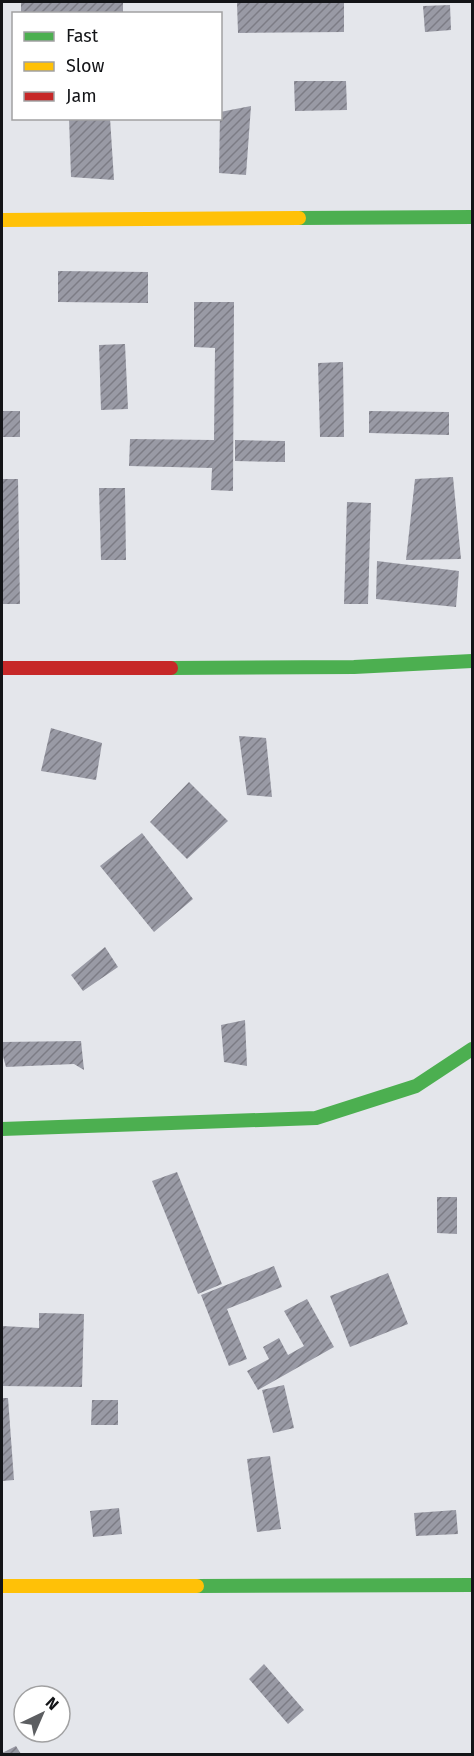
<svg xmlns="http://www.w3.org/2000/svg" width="474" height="1756" font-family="'Fira Sans',sans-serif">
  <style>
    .building { fill: url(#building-hatch) }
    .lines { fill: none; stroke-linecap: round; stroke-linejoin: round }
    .fast { stroke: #4caf50; stroke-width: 14 }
    .slow { stroke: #ffc107; stroke-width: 14 }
    .jam { stroke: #c62828; stroke-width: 14 }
  </style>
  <defs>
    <pattern id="building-hatch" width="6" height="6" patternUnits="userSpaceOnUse" patternTransform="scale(1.5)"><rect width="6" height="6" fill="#999aa5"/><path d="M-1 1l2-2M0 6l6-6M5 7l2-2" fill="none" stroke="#7c7c85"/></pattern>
  </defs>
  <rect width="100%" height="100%" fill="#e4e6eb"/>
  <!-- building -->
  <path class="building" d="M 21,2 L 123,3 L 123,14 L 21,14 Z
    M 344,2 L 344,32 L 238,33 L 237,3 Z
    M 450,5 L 451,30 L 425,32 L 423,6 Z
    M 294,81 L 346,81 L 347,110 L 295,111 Z
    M 251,106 L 246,175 L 219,173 L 220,112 Z
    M 69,118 L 110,118 L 114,180 L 71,177 Z
    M 58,271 L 148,272 L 148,303 L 58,302 Z
    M 194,302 L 234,302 L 233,491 L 211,490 L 212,468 L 129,466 L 130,439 L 214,440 L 215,348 L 194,347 Z
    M 125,344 L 128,409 L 101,410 L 99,345 Z
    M 343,362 L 344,437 L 320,437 L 318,363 Z
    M 2,411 L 20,411 L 20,437 L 2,437 Z
    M 369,411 L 449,412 L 449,435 L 369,433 Z
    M 235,440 L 285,441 L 285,462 L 235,461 Z
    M 453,477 L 461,559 L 406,560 L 415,479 Z
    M 2,479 L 18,479 L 20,604 L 2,604 Z
    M 99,488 L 125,488 L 126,560 L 101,560 Z
    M 347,502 L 371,503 L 368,604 L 344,604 Z
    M 377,561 L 459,571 L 456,607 L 376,599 Z
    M 51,728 L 102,743 L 96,780 L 41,771 Z
    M 239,736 L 266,738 L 272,797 L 247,795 Z
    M 189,782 L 228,821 L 187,859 L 150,822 Z
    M 142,833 L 193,899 L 154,932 L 100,866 Z
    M 105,947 L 118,967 L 83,991 L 71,975 Z
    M 245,1020 L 247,1066 L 224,1062 L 221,1025 Z
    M 81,1041 L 84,1070 L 74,1064 L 6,1067 L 2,1053 L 2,1042 Z
    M 177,1172 L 222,1284 L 198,1294 L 152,1181 Z
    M 437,1197 L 457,1197 L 457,1234 L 437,1233 Z
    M 274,1266 L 282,1287 L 227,1309 L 247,1359 L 229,1366 L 201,1295 Z
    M 388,1273 L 408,1324 L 350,1347 L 330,1296 Z
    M 307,1299 L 334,1347 L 258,1390 L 247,1371 L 269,1359 L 263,1347 L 279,1338 L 288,1355 L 304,1346 L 284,1311 Z
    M 39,1313 L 84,1314 L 82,1387 L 2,1386 L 2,1326 L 39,1328 Z
    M 284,1385 L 294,1428 L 273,1433 L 262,1390 Z
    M 2,1398 L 8,1398 L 14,1480 L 2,1481 Z
    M 92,1400 L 118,1400 L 118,1425 L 91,1425 Z
    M 270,1456 L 281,1529 L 257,1532 L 247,1459 Z
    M 119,1508 L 122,1534 L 93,1537 L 90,1511 Z
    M 456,1510 L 458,1534 L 416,1536 L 414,1513 Z
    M 264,1664 L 304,1710 L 288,1724 L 249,1679 Z
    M 16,1746 L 21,1754 L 2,1754 L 2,1753 Z"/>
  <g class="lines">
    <!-- fast -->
    <path class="fast" d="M 299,218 L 472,217
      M 171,668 L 354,667 L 472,661
      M 2,1129 L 316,1118 L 416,1086 L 472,1049
      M 197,1586 L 472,1585"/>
    <!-- slow -->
    <path class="slow" d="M 2,220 L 299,218
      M 2,1586 L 197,1586"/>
    <!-- jam -->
    <path class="jam" d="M 2,668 L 171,668"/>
  </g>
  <!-- border -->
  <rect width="474" height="1756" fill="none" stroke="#131417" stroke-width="6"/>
  <!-- legend -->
  <rect x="12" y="12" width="210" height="108" fill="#ffffff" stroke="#a1a1a2" stroke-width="1.5"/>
  <rect x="24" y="32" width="30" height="9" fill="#4caf50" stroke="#a1a1a2" stroke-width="1.5"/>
  <text x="66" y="42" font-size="18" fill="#131417">Fast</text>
  <rect x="24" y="62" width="30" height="9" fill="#ffc107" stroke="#a1a1a2" stroke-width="1.5"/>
  <text x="66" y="72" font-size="18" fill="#131417">Slow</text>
  <rect x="24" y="92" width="30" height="9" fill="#c62828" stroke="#a1a1a2" stroke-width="1.5"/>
  <text x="66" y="102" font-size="18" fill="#131417">Jam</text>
  <!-- north arrow -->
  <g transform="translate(42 1714) rotate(44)"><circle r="28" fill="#ffffff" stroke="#a1a1a2" stroke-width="1.5"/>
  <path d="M0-4.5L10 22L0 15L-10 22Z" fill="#5c5e61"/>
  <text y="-9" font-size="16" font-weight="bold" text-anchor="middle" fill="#131417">N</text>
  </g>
</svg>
